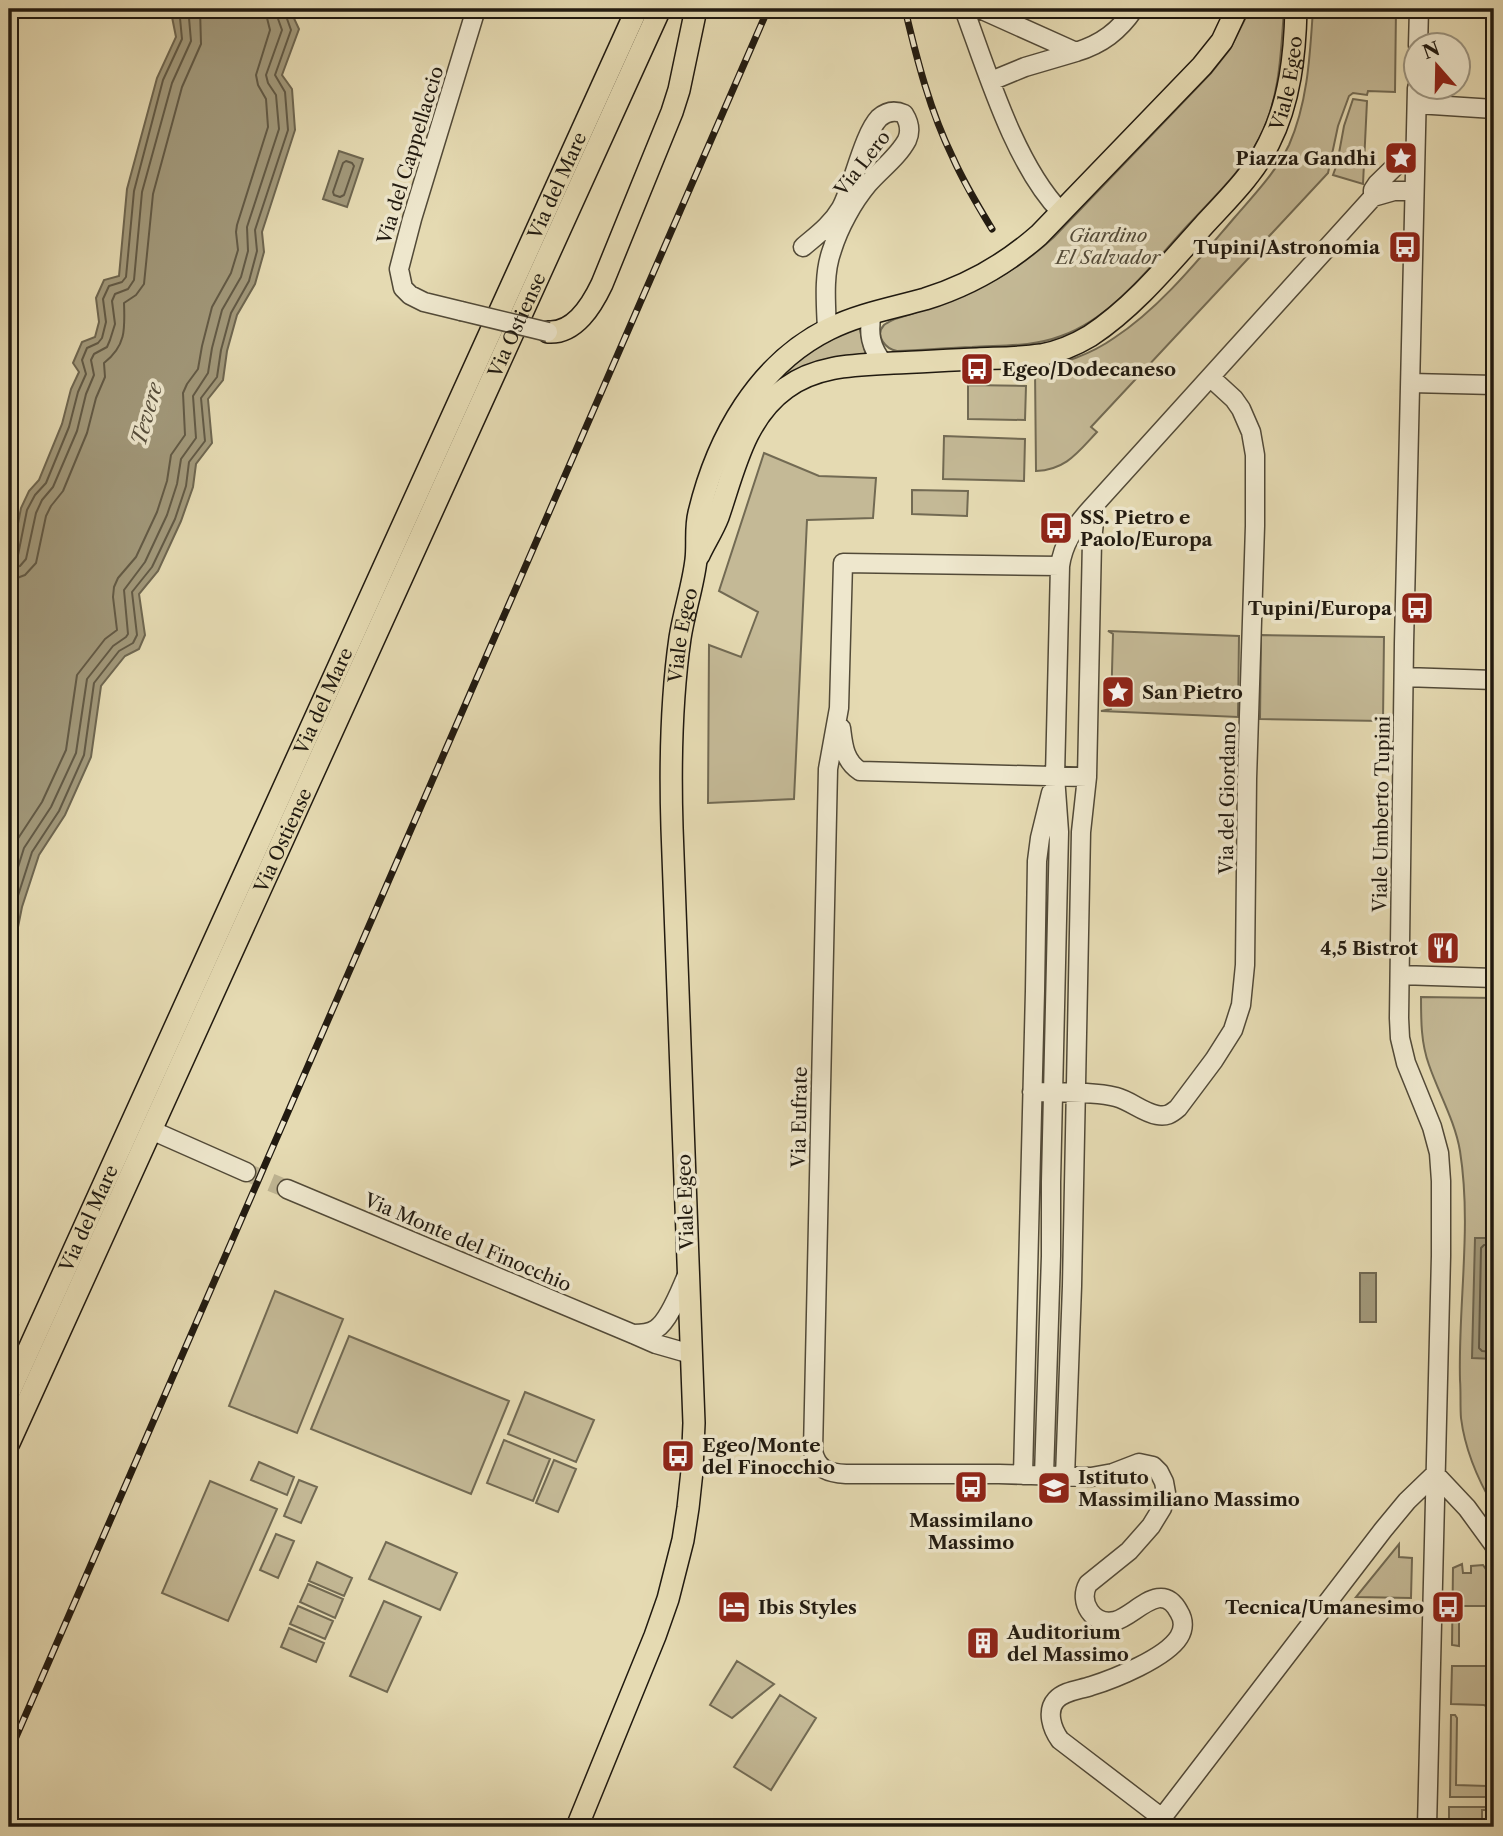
<svg xmlns="http://www.w3.org/2000/svg" width="1503" height="1836" font-family="'Libre Caslon Text',serif">
  <style>
    .green { fill: #c4b996; stroke: #726a53; stroke-width: 2 }
    .water { fill: #a2997b; stroke: #6e6650; stroke-width: 2 }
    .pier { fill: #e5dab2 }
    .lines { fill: none; stroke-linecap: round; stroke-linejoin: round }
    .shore { stroke: #625a46; stroke-width: 2 }
    .minor-tunnel { stroke: #beb492; stroke-width: 18; stroke-dasharray: 18 9; stroke-linecap: butt }
    .minor-casing { stroke: #524a38; stroke-width: 21 }
    .major-casing { stroke: #211a10; stroke-width: 24 }
    .minor { stroke: #eee7cd; stroke-width: 18 }
    .major { stroke: #e5dab2; stroke-width: 21 }
    .rail-casing { stroke: #211a10; stroke-width: 7 }
    .rail { stroke: #eee7cd; stroke-width: 4.5; stroke-dasharray: 13; stroke-linecap: butt }
    .minor-bridge-casing { stroke: #524a38; stroke-width: 21; stroke-linecap: butt }
    .minor-bridge { stroke: #eee7cd; stroke-width: 18 }
    .labels { text-anchor: middle; stroke-width: 7; stroke-linejoin: round; paint-order: stroke }
    .street-label { font-size: 19px; fill: #211a10; stroke: #eee7cd }
    .poi-label { font-size: 19px; font-weight: bold; fill: #211a10; stroke: #eee7cd; text-anchor: start }
    .park-label { font-size: 19px; font-style: italic; fill: #524a38; stroke: #eee7cd }
    .water-label { font-size: 21px; font-style: italic; fill: #554d3b; stroke: #eee7cd }
  </style>
  <rect width="100%" height="100%" fill="#e5dab2"/>
  <filter id="stains"><feTurbulence type="fractalNoise" baseFrequency=".00286" numOctaves="4"/><feColorMatrix values="0 0 0 0 .2 0 0 0 0 .09 0 0 0 0 .02 0 0 0 .5 -.17"/></filter>
  <radialGradient id="worn" r=".72"><stop offset=".6" stop-color="#630" stop-opacity="0"/><stop offset="1" stop-color="#630" stop-opacity=".3"/></radialGradient>
  <!-- green -->
  <path class="green" d="M 1250,9 L 1284,9 C 1281,52 1280,99 1259,139 C 1242,171 1213,198 1188,225 C 1151,265 1114,317 1061,336 C 1032,347 1002,345 972,347 C 947,348 922,350 897,351 C 886,349 874,336 884,325 C 885,324 894,319 895,319 C 959,299 1004,283 1054,237 L 1211,73 L 1230,49 Z
    M 1313,9 L 1396,9 L 1395,92 L 1368,91 L 1367,95 L 1353,93 L 1349,96 L 1338,126 L 1328,173 L 1091,427 L 1097,432 C 1078,452 1066,470 1036,471 L 1035,370 C 1063,363 1090,355 1114,338 C 1160,308 1199,259 1235,217 C 1254,195 1276,172 1289,145 C 1308,102 1310,54 1313,9 Z
    M 1353,99 L 1367,101 L 1363,184 L 1333,175 L 1337,164 L 1344,126 Z
    M 859,326 L 866,356 L 763,393 L 805,352 Z
    M 968,385 L 1026,386 L 1025,420 L 968,419 Z
    M 944,436 L 1025,439 L 1024,481 L 943,479 Z
    M 764,453 L 819,476 L 876,478 L 873,518 L 807,520 L 794,799 L 708,803 L 709,645 L 741,657 L 758,612 L 719,591 Z
    M 912,490 L 968,491 L 967,516 L 912,514 Z
    M 1108,631 L 1239,636 L 1238,717 L 1101,711 L 1111,709 L 1113,634 Z
    M 1261,635 L 1384,637 L 1383,721 L 1260,719 Z
    M 1421,997 L 1494,998 L 1494,1507 C 1478,1480 1465,1450 1461,1418 C 1460,1406 1461,1393 1460,1380 C 1458,1304 1472,1227 1460,1151 C 1455,1121 1439,1094 1429,1065 C 1421,1043 1421,1021 1421,997 Z
    M 275,1291 L 343,1319 L 297,1433 L 229,1406 Z
    M 349,1336 L 509,1401 L 471,1494 L 311,1429 Z
    M 525,1392 L 594,1420 L 576,1462 L 508,1434 Z
    M 504,1440 L 550,1459 L 533,1501 L 487,1483 Z
    M 554,1460 L 576,1469 L 558,1512 L 536,1503 Z
    M 259,1462 L 294,1477 L 287,1495 L 251,1480 Z
    M 299,1480 L 317,1487 L 301,1523 L 284,1516 Z
    M 210,1481 L 277,1509 L 228,1621 L 162,1593 Z
    M 276,1534 L 294,1541 L 278,1578 L 260,1570 Z
    M 386,1542 L 457,1573 L 440,1610 L 369,1579 Z
    M 1399,1544 L 1399,1557 L 1412,1558 L 1411,1598 L 1356,1597 Z
    M 317,1562 L 352,1578 L 344,1596 L 309,1581 Z
    M 1462,1564 L 1463,1573 L 1471,1573 L 1471,1566 L 1483,1565 L 1494,1581 L 1494,1606 L 1459,1606 L 1459,1646 L 1452,1645 L 1453,1568 Z
    M 308,1584 L 343,1599 L 335,1618 L 300,1602 Z
    M 384,1601 L 421,1617 L 387,1692 L 350,1676 Z
    M 298,1606 L 333,1621 L 325,1639 L 290,1624 Z
    M 289,1628 L 324,1643 L 316,1662 L 281,1647 Z
    M 737,1661 L 774,1684 L 732,1718 L 710,1705 Z
    M 1452,1666 L 1494,1666 L 1494,1713 L 1488,1707 L 1484,1705 L 1451,1704 Z
    M 780,1695 L 816,1718 L 771,1790 L 734,1767 Z
    M 1451,1715 L 1455,1715 L 1457,1718 L 1456,1785 L 1487,1786 L 1488,1780 L 1494,1780 L 1494,1797 L 1450,1797 Z
    M 1449,1807 L 1494,1807 L 1494,1810 L 1482,1810 L 1482,1827 L 1449,1827 Z"/>
  <!-- water -->
  <path class="water" d="M 175,9 L 293,9 L 292,14 L 299,29 L 282,75 L 292,89 L 295,130 L 262,232 L 264,252 L 255,284 L 237,315 L 227,351 L 223,380 L 208,399 L 212,443 L 196,464 L 193,487 L 181,521 L 158,571 L 139,594 L 145,635 L 139,649 L 125,656 L 101,686 L 91,757 L 65,815 L 39,855 L 22,907 L 9,972 L 9,570 L 21,508 L 29,491 L 39,480 L 62,424 L 71,389 L 79,372 L 73,363 L 82,342 L 95,337 L 99,322 L 96,298 L 104,280 L 119,276 L 127,189 L 157,78 L 176,37 L 172,17 Z
    M 339,151 L 363,159 L 347,207 L 323,199 Z
    M 1475,1238 L 1494,1238 L 1494,1359 L 1472,1358 Z
    M 1360,1273 L 1376,1273 L 1376,1322 L 1360,1322 Z"/>
  <!-- pier -->
  <path class="pier" d="M 1489,1238 L 1494,1238 L 1494,1359 L 1487,1358 L 1487,1343 L 1490,1342 L 1490,1331 L 1488,1330 L 1489,1266 L 1492,1266 L 1492,1253 L 1489,1253 Z"/>
  <g class="lines">
    <!-- shore -->
    <path class="shore" d="M 346,161 L 352,163 L 354,166 L 344,195 L 340,197 L 334,195 L 333,192 L 343,163 Z
      M 9,560 L 14,559 L 18,555 L 27,510 L 35,495 L 46,483 L 69,427 L 78,392 L 86,374 L 82,360 L 87,348 L 98,343 L 102,338 L 106,322 L 103,299 L 109,286 L 122,282 L 126,277 L 134,191 L 163,80 L 182,39 L 180,18 L 181,9
      M 9,569 L 20,566 L 26,559 L 36,513 L 42,500 L 53,487 L 77,431 L 86,394 L 94,375 L 91,360 L 94,354 L 107,347 L 110,340 L 115,324 L 112,301 L 115,294 L 128,289 L 134,280 L 142,192 L 172,83 L 191,41 L 189,18 L 190,9
      M 9,579 L 17,578 L 25,575 L 36,563 L 46,516 L 51,506 L 63,491 L 87,433 L 96,398 L 105,377 L 104,363 C 126,346 125,329 124,303 L 136,295 L 144,284 L 153,194 L 182,87 L 201,44 L 200,9
      M 9,862 L 15,843 L 42,802 L 66,750 L 77,675 L 105,639 L 117,630 L 113,597 L 114,587 L 118,578 L 136,557 L 157,512 L 167,481 L 171,455 L 185,435 L 183,393 L 187,384 L 198,369 L 202,346 L 212,307 L 231,273 L 238,250 L 236,232 L 237,225 L 268,127 L 266,99 L 258,85 L 256,75 L 270,30 L 267,18 L 267,9
      M 9,896 L 24,848 L 51,807 L 76,753 L 87,679 L 113,646 L 126,637 L 128,634 L 124,590 L 145,562 L 167,515 L 177,484 L 181,459 L 196,438 L 193,396 L 208,373 L 212,348 L 222,310 L 241,277 L 248,251 L 247,227 L 279,129 L 276,95 L 268,83 L 266,75 L 282,30 L 277,16 L 277,9
      M 9,935 L 15,905 L 32,852 L 59,811 L 84,755 L 94,683 L 119,651 L 133,643 L 137,635 L 132,592 L 152,567 L 175,519 L 186,486 L 189,462 L 205,441 L 201,398 L 217,377 L 221,350 L 231,313 L 249,281 L 257,251 L 255,230 L 288,130 L 285,92 L 275,75 L 291,30 L 286,16 L 286,9
      M 1494,1245 L 1484,1245 L 1481,1248 L 1479,1348 L 1482,1351 L 1494,1352
      M 1494,1254 L 1490,1257 L 1488,1339 L 1490,1342 L 1494,1343"/>
    <!-- minor-tunnel -->
    <path class="minor-tunnel" d="M 246,1172 L 287,1189"/>
    <defs>
      <path id="minor" d="M 964,9 C 987,71 1015,165 1061,212
        M 980,9 L 1076,52 L 1025,67 L 991,81
        M 1418,46 L 1419,9
        M 1076,52 C 1102,44 1119,31 1134,9
        M 1417,88 L 1404,644 L 1399,1018 L 1400,1038 L 1406,1063 L 1432,1127 L 1439,1153 L 1441,1181 L 1441,1256 L 1427,1827
        M 1417,104 L 1494,109
        M 1373,197 L 1373,190 L 1377,184 L 1415,147
        M 803,247 C 817,235 831,225 841,208 C 853,186 863,135 879,118 C 887,111 895,110 904,114 C 909,122 911,131 907,140 C 898,157 880,170 868,184 C 853,202 839,227 832,250 C 823,274 826,304 827,330
        M 461,311 L 424,302 L 410,295 L 403,288 L 399,269 L 412,219 L 476,9
        M 872,312 C 868,333 870,347 884,364
        M 1411,383 L 1494,385
        M 1060,566 L 843,563 L 839,708 L 828,769 L 813,1451 C 817,1470 829,1473 846,1474 L 999,1474 L 1091,1477 L 1113,1473 L 1139,1463 L 1153,1466 L 1159,1472 L 1164,1482 L 1166,1493 L 1162,1508 L 1151,1526 L 1129,1551 L 1088,1584 C 1078,1602 1093,1626 1115,1621 C 1135,1616 1161,1578 1179,1612 C 1184,1620 1184,1629 1179,1637 C 1166,1658 1114,1679 1091,1686 C 1079,1690 1064,1691 1056,1700 C 1046,1711 1052,1729 1060,1740 L 1162,1818
        M 1404,677 L 1494,680
        M 841,728 C 843,744 844,761 860,771 L 1087,777
        M 1400,975 L 1494,978
        M 1032,1092 C 1058,1093 1091,1091 1116,1097 C 1131,1101 1142,1112 1157,1115 C 1166,1117 1171,1114 1178,1108 L 1214,1060 L 1233,1030 L 1241,1005 L 1245,965 L 1247,779 L 1255,526 L 1255,455 L 1251,432 L 1241,409 L 1234,399 L 1210,377
        M 151,1130 L 246,1172
        M 287,1189 L 633,1334 L 656,1344 L 691,1354
        M 633,1334 C 641,1334 649,1334 656,1329 C 670,1320 681,1288 688,1273
        M 1435,1474 L 1467,1508 L 1494,1545
        M 1023,1475 L 1035,991 L 1037,861 L 1040,838 L 1051,793
        M 1044,1476 L 1051,1256 L 1051,1182 L 1059,832 L 1055,776 L 1060,566 C 1063,544 1074,528 1088,512 L 1373,197 L 1394,191 L 1414,191
        M 1065,1477 L 1072,1286 L 1081,832 L 1087,777 L 1092,541 L 1096,503
        M 1155,1827 L 1383,1530 L 1407,1501 L 1435,1474"/>
      <g id="major">
        <path d="M 548,332 C 575,334 592,305 602,284 L 672,112 L 679,90 L 696,9"/>
        <path id="s1" d="M 699,555 C 705,542 713,530 718,517 C 734,471 744,418 786,388 C 817,365 856,365 893,363 C 921,362 949,360 977,359 C 998,358 1020,358 1041,355 C 1058,352 1075,345 1090,336 C 1134,307 1169,264 1204,225 C 1227,200 1254,174 1269,143 C 1290,102 1295,54 1296,9"/>
        <path id="s2" d="M 9,1393 L 637,9"/>
        <path id="s3" d="M 9,1443 L 660,9"/>
        <path id="s4" d="M 577,1827 L 655,1636 L 668,1599 L 683,1540 L 688,1508 L 692,1471 L 694,1423 L 672,828 C 670,764 671,701 680,638 C 684,612 693,586 696,560 C 698,544 695,529 699,513 C 717,438 758,364 829,329 C 859,314 893,308 925,299 C 967,286 1006,264 1039,235 L 1202,66 L 1222,41 L 1237,9"/>
      </g>
    </defs>
    <!-- minor casing -->
    <use href="#minor" class="minor-casing"/>
    <!-- major casing -->
    <use href="#major" class="major-casing"/>
    <!-- minor -->
    <use href="#minor" class="minor"/>
    <!-- major -->
    <use href="#major" class="major"/>
    <defs>
      <path id="rail" d="M 905,9 C 917,60 930,111 953,158 C 964,183 978,206 992,229
        M 9,1753 L 768,9"/>
    </defs>
    <!-- rail casing -->
    <use href="#rail" class="rail-casing"/>
    <!-- rail -->
    <use href="#rail" class="rail"/>
    <defs>
      <path id="minor-bridge" d="M 461,311 L 548,332"/>
    </defs>
    <!-- minor-bridge casing -->
    <use href="#minor-bridge" class="minor-bridge-casing"/>
    <!-- minor-bridge -->
    <use href="#minor-bridge" class="minor-bridge"/>
  </g>
  <!-- icons -->
  <defs>
    <symbol id="sight-square" viewBox="-11 -11 22 22"><rect x="-9" y="-9" width="18" height="18" rx="4" fill="#8f2418" stroke="#eee7cd"/><path d="M0-6L1.8-2.2L6-1.7L2.9 1.2L3.7 5.4L0 3.3L-3.7 5.4L-2.9 1.2L-6-1.7L-1.8-2.2Z" fill="#fff"/></symbol>
    <symbol id="bus-square" viewBox="-11 -11 22 22"><rect x="-9" y="-9" width="18" height="18" rx="4" fill="#8f2418" stroke="#eee7cd"/><path d="M-5-6H5V4H4V6H2V4H-2V6H-4V4H-5ZM-3.5-4V0h7V-4ZM-3.5 1.2v1.5H-2V1.2ZM2 1.2v1.5H3.5V1.2Z" fill="#fff"/></symbol>
    <symbol id="restaurant-square" viewBox="-11 -11 22 22"><rect x="-9" y="-9" width="18" height="18" rx="4" fill="#8f2418" stroke="#eee7cd"/><path d="M-5-6h1v4h1v-4h1v4h1v-4h1v5L-1.5 .5V6h-2V.5L-5-1ZM5-6V6H3V1.5H1.5Q1.5-4 5-6Z" fill="#fff"/></symbol>
    <symbol id="school-square" viewBox="-11 -11 22 22"><rect x="-9" y="-9" width="18" height="18" rx="4" fill="#8f2418" stroke="#eee7cd"/><path d="M0-5L7-2L0 1L-7-2ZM-4 1L0 2.5L4 1V4Q0 6-4 4Z" fill="#fff"/></symbol>
    <symbol id="hotel-square" viewBox="-11 -11 22 22"><rect x="-9" y="-9" width="18" height="18" rx="4" fill="#8f2418" stroke="#eee7cd"/><path d="M-6-4.5h1.5V1H6V5H4.5V3h-9V5H-6ZM-4 0a1.8 1.8 0 1 1 3.6 0ZM.5 0V-2.5h3Q6-2.5 6 0Z" fill="#fff"/></symbol>
    <symbol id="building-square" viewBox="-11 -11 22 22"><rect x="-9" y="-9" width="18" height="18" rx="4" fill="#8f2418" stroke="#eee7cd"/><path d="M-4-6H4V6H1V3H-1V6H-4ZM-2.5-4.3h1.7v1.8h-1.7ZM.8-4.3h1.7v1.8H.8ZM-2.5-1h1.7V.8h-1.7ZM.8-1h1.7V.8H.8Z" fill="#fff"/></symbol>
  </defs>
  <g fill-rule="evenodd">
    <use href="#sight-square" x="1382" y="139" width="38" height="38"/>
    <use href="#bus-square" x="1386" y="228" width="38" height="38"/>
    <use href="#bus-square" x="958" y="350" width="38" height="38"/>
    <use href="#bus-square" x="1037" y="509" width="38" height="38"/>
    <use href="#bus-square" x="1398" y="589" width="38" height="38"/>
    <use href="#sight-square" x="1099" y="673" width="38" height="38"/>
    <use href="#restaurant-square" x="1424" y="929" width="38" height="38"/>
    <use href="#bus-square" x="659" y="1437" width="38" height="38"/>
    <use href="#bus-square" x="952" y="1468" width="38" height="38"/>
    <use href="#school-square" x="1035" y="1469" width="38" height="38"/>
    <use href="#hotel-square" x="715" y="1588" width="38" height="38"/>
    <use href="#bus-square" x="1429" y="1588" width="38" height="38"/>
    <use href="#building-square" x="964" y="1624" width="38" height="38"/>
  </g>
  <g class="labels">
    <!-- street labels -->
    <g class="street-label">
      <text dy="7" stroke="none"><textPath href="#s1" startOffset="831">Viale Egeo</textPath></text>
      <text transform="translate(410 155) rotate(-73)" y="7">Via del Cappellaccio</text>
      <text transform="translate(862 163) rotate(-52)" y="7">Via Lero</text>
      <text dy="7" stroke="none"><textPath href="#s2" startOffset="1326">Via del Mare</textPath></text>
      <text dy="7" stroke="none"><textPath href="#s3" startOffset="1228">Via Ostiense</textPath></text>
      <text dy="7" stroke="none"><textPath href="#s4" startOffset="1213">Viale Egeo</textPath></text>
      <text dy="7" stroke="none"><textPath href="#s2" startOffset="760">Via del Mare</textPath></text>
      <text transform="translate(1227 798) rotate(-89)" y="7">Via del Giordano</text>
      <text transform="translate(1381 814) rotate(-89)" y="7">Viale Umberto Tupini</text>
      <text dy="7" stroke="none"><textPath href="#s3" startOffset="662">Via Ostiense</textPath></text>
      <text transform="translate(799 1117) rotate(-89)" y="7">Via Eufrate</text>
      <text transform="translate(685 1202) rotate(-92)" y="7">Viale Egeo</text>
      <text dy="7" stroke="none"><textPath href="#s2" startOffset="192">Via del Mare</textPath></text>
      <text transform="translate(468 1242) rotate(23)" y="7">Via Monte del Finocchio</text>
    </g>
    <!-- poi labels -->
    <g class="poi-label">
      <text x="1376" y="165" text-anchor="end">Piazza Gandhi</text>
      <text x="1380" y="254" text-anchor="end">Tupini/Astronomia</text>
      <text x="1002" y="376">Egeo/Dodecaneso</text>
      <text x="1080" y="524">SS. Pietro e<tspan x="1080" dy="22">Paolo/Europa</tspan></text>
      <text x="1392" y="615" text-anchor="end">Tupini/Europa</text>
      <text x="1142" y="699">San Pietro</text>
      <text x="1418" y="955" text-anchor="end">4,5 Bistrot</text>
      <text x="702" y="1452">Egeo/Monte<tspan x="702" dy="22">del Finocchio</tspan></text>
      <text x="1078" y="1484">Istituto<tspan x="1078" dy="22">Massimiliano Massimo</tspan></text>
      <text x="971" y="1527" text-anchor="middle">Massimilano<tspan x="971" dy="22">Massimo</tspan></text>
      <text x="758" y="1614">Ibis Styles</text>
      <text x="1424" y="1614" text-anchor="end">Tecnica/Umanesimo</text>
      <text x="1007" y="1639">Auditorium<tspan x="1007" dy="22">del Massimo</tspan></text>
    </g>
    <!-- park labels -->
    <g class="park-label">
      <text x="1108" y="242">Giardino<tspan x="1108" dy="22">El Salvador</tspan></text>
    </g>
    <!-- water labels -->
    <g class="water-label">
      <text transform="translate(147 414) rotate(-74)" y="7">Tevere</text>
    </g>
  </g>
  <!-- margin -->
  <rect width="1503" height="1836" fill="none" stroke="#e5dab2" stroke-width="35"/>
  <rect x="10" y="10" width="1482" height="1815" fill="none" stroke="#211a10" stroke-width="3.5"/>
  <rect x="18" y="18" width="1468" height="1801" fill="none" stroke="#211a10" stroke-width="2"/>
  <!-- north arrow -->
  <g transform="translate(1437 66) rotate(340)"><circle r="33" fill="#eee7cd" stroke="#9c9581" stroke-width="2"/>
  <path d="M0-5L12 26L0 18L-12 26Z" fill="#8f2418"/>
  <text y="-10" font-size="19" font-weight="bold" text-anchor="middle" fill="#211a10">N</text>
  </g>
  <rect width="100%" height="100%" filter="url(#stains)"/>
  <rect width="100%" height="100%" fill="url(#worn)"/>
</svg>
